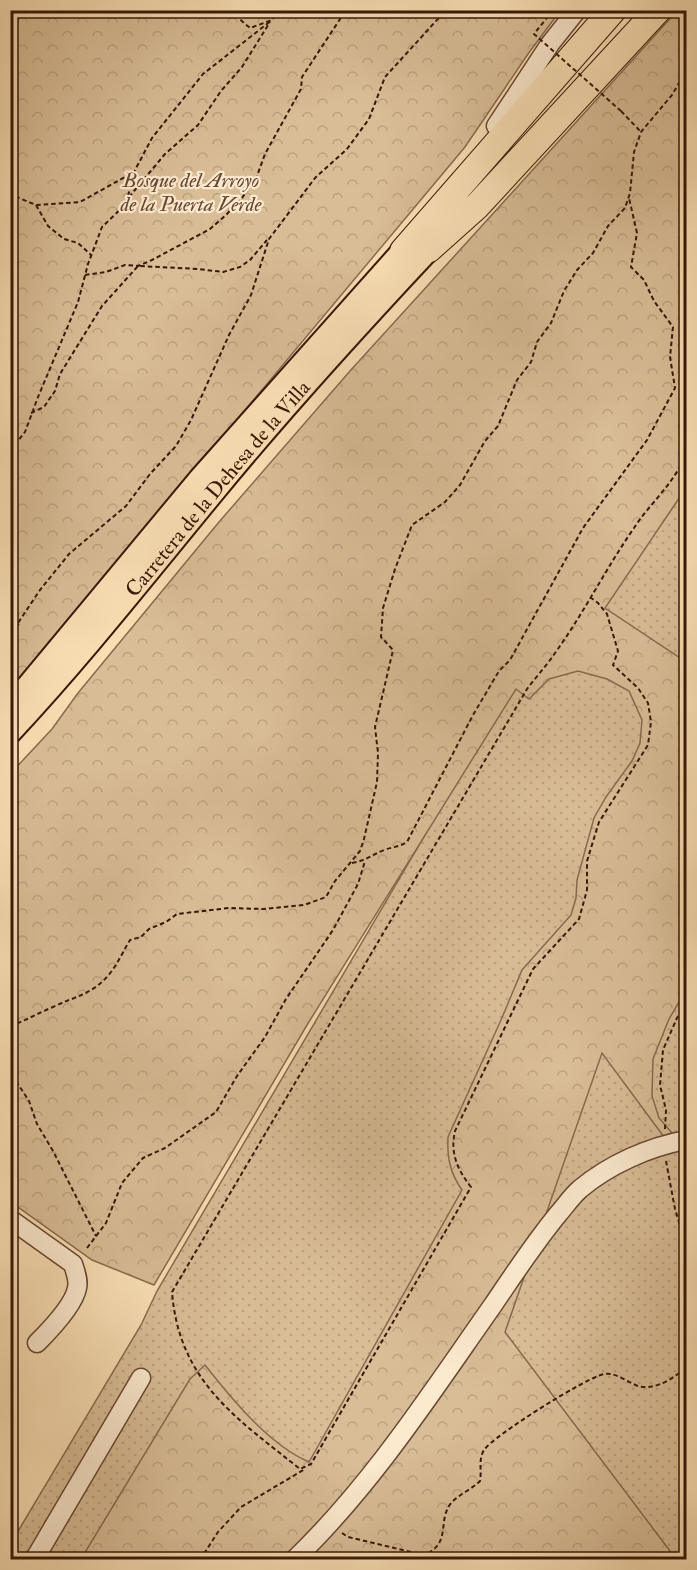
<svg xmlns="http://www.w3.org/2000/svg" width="697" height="1570" font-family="'IM FELL Double Pica',serif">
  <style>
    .grass { fill: url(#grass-dots); stroke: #886a4f; stroke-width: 1.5 }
    .forest { fill: url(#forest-crowns); stroke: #886a4f; stroke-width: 1.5 }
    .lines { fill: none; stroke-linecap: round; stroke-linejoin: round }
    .minor-casing { stroke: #684832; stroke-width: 21 }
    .major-casing { stroke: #381607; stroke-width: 26 }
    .highway-casing { stroke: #381607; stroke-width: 28 }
    .path { stroke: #381607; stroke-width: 2; stroke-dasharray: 4.5 3; stroke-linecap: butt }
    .minor { stroke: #fceacf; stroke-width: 18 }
    .major { stroke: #fadfb5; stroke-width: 22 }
    .highway { stroke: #fadfb5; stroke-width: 26 }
    .path-bridge { stroke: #381607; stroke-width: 2; stroke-dasharray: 4.5 3; stroke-linecap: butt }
    .labels { text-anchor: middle; stroke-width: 4.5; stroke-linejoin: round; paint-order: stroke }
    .park-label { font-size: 21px; font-style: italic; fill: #684832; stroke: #fceacf }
    .street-label { font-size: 21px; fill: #381607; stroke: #fceacf }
  </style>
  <defs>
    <pattern id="grass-dots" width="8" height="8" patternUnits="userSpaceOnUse" patternTransform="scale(1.5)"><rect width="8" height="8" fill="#d9bd97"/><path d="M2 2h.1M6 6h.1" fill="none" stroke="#bba281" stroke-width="1.8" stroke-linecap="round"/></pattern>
    <pattern id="forest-crowns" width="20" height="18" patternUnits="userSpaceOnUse" patternTransform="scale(1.5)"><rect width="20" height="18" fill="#d9bd97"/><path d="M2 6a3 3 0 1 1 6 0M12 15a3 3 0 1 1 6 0" fill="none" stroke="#bba281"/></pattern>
  </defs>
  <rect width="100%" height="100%" fill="#fadfb5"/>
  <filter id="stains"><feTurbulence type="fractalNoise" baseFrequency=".00333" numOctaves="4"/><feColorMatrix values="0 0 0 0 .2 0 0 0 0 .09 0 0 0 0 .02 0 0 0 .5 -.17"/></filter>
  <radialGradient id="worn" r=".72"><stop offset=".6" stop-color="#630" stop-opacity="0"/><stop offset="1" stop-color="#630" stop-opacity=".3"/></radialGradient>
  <!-- grass -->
  <path class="grass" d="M 686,391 L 686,1559 L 11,1560 L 11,1543 L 141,1325 L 157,1291 Z"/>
  <!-- forest -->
  <path class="forest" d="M 11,11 L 560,11 L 528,54 L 465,147 L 11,690 Z
    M 677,11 L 686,11 L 686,488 L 605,608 L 686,662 L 686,990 L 669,1019 L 653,1059 L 652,1096 L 659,1118 L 672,1133 L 664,1137 L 602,1053 L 505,1332 L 676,1559 L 81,1559 L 190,1379 L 205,1365 C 231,1398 269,1445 309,1462 L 462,1190 C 450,1173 447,1158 448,1137 L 501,1020 L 522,970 L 571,915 L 576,898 L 577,880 L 594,818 L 606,797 L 632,761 L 640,743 L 642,720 L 629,691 L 607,679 L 578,671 L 549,679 L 529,699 L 516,689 L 307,1025 L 154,1285 L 92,1260 L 11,1202 L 10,774 L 52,729 L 78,693 L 219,522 L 350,371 Z"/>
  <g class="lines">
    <defs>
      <path id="minor" d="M 496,126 L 550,44 L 577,10
        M 10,1219 L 73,1264 C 75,1271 79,1280 77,1288 C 74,1305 49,1331 37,1343
        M 34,1560 L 141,1378
        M 294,1560 C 372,1485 431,1393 493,1305 C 514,1274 535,1242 559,1213 C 566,1205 572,1196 580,1189 C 610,1164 649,1147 686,1140"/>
      <g id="major">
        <path d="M 10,705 L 28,686 L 200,479 L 403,251"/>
        <path id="s1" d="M 10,732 C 82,655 147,572 214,491 C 282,408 355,328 429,249"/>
      </g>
      <path id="highway" d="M 429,249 L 477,206 L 658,10
        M 403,251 L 613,10"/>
    </defs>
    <!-- minor casing -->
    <use href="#minor" class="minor-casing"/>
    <!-- major casing -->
    <use href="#major" class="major-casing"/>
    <!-- highway casing -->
    <use href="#highway" class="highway-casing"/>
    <!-- path -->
    <path class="path" d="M 229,10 L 250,28 L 272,20 L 279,10
      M 621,111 L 641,132
      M 10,191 L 19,198 L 36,205 L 80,202 L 134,172
      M 129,197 L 165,154 L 198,125 L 221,91 L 242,67 L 270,22
      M 36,205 L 48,226 L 64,239 L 78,243 L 91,255
      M 85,275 L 106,272 L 125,265 L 138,266 L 152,260 L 210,229 L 226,215 L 242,198 L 257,176 L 265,154 L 301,89 L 302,77 L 346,10
      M 31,413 L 44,407 L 55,391 L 60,374 L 102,306 L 138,266 L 198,269 L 223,272 L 240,267 L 250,260 L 267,240
      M 10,451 L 25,432 L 38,397 L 78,302 L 88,264 L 102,227 L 126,204 L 134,172 L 152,138 L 203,74 L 272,20
      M 590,597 L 598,603 L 607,614 L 618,651 L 613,665 L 638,688 L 648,703 L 651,722 L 648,745 L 599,822 L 587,861 L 587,890 L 579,919 L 533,969 L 455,1131 C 450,1153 457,1169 471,1187 L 311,1464 L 300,1469 C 236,1418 179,1381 172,1292 L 527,689 C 536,677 547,665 555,653 C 584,613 606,568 634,528 C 650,503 676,482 686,453
      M 10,617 L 19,625
      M 10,635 L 40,590 L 69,554 L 126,506 L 150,474 L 176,446 L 191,420 L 229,335 L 251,295 L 269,239 L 315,178 L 347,149 L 369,119 L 385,77 L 446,10
      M 352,863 C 365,861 372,855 384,850 C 392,847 399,847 407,842 L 473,715 L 499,671 L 510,660 L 583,528 L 647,440 L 675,388 L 670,357 L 673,327 L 654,301 L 644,280 L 631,267 L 637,233 L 629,198
      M 10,1026 C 25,1021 38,1013 53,1007 C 73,997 88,996 105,979 C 116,968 122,953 130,940 L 141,937 L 149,929 L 166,922 L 177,914 L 229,908 L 263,909 L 304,905 L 326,897 L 335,881 L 360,851 L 364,839 L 377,782 L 378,753 L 375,727 L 393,650 L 381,637 L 383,608 L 395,569 L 412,525 L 445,502 L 460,485 L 485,441 L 498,426 L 517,380 L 531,362 L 537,342 L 551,323 L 564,291 L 577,270 L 593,253 L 608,226 L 625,208 L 630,193 L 634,152 L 641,132 L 672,95 L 686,71
      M 10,1077 L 16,1081 L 29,1101 L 37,1124 L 53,1151 L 96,1236
      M 665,1129 L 666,1110 L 660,1085 L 663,1050 L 677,1018 L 686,1004
      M 666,1161 L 675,1209 L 686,1245
      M 87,1248 L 106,1223 L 122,1183 L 143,1158 L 165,1148 L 216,1112 L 237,1076 L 265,1037 L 286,999 L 333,930 L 358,884 L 365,861
      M 686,1284 L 686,1288
      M 342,1533 L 348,1537 L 424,1555 C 453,1543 436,1520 452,1502 C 460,1494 472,1489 480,1481 C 482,1470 478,1460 484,1450 C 493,1436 587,1377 604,1374 C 616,1372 627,1382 638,1386 C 654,1391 676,1378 686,1366
      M 200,1560 L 218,1532 L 241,1507 L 305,1469"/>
    <!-- minor -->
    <use href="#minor" class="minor"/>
    <!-- major -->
    <use href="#major" class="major"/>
    <!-- highway -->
    <use href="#highway" class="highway"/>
    <!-- path-bridge -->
    <path class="path-bridge" d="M 553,10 L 534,34 L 621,111"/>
  </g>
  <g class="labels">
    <!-- park labels -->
    <g class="park-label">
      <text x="191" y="187">Bosque del Arroyo<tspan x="191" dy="24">de la Puerta Verde</tspan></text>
    </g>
    <!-- street labels -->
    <g class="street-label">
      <text dy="7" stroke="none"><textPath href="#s1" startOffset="320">Carretera de la Dehesa de la Villa</textPath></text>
    </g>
  </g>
  <!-- margin -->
  <rect width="697" height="1570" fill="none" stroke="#fadfb5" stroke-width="36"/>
  <rect x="12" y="12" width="673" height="1546" fill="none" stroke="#381607" stroke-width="3"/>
  <rect x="18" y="18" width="661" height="1534" fill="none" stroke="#381607" stroke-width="1.5"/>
  <rect width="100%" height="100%" filter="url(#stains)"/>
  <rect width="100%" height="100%" fill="url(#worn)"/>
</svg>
